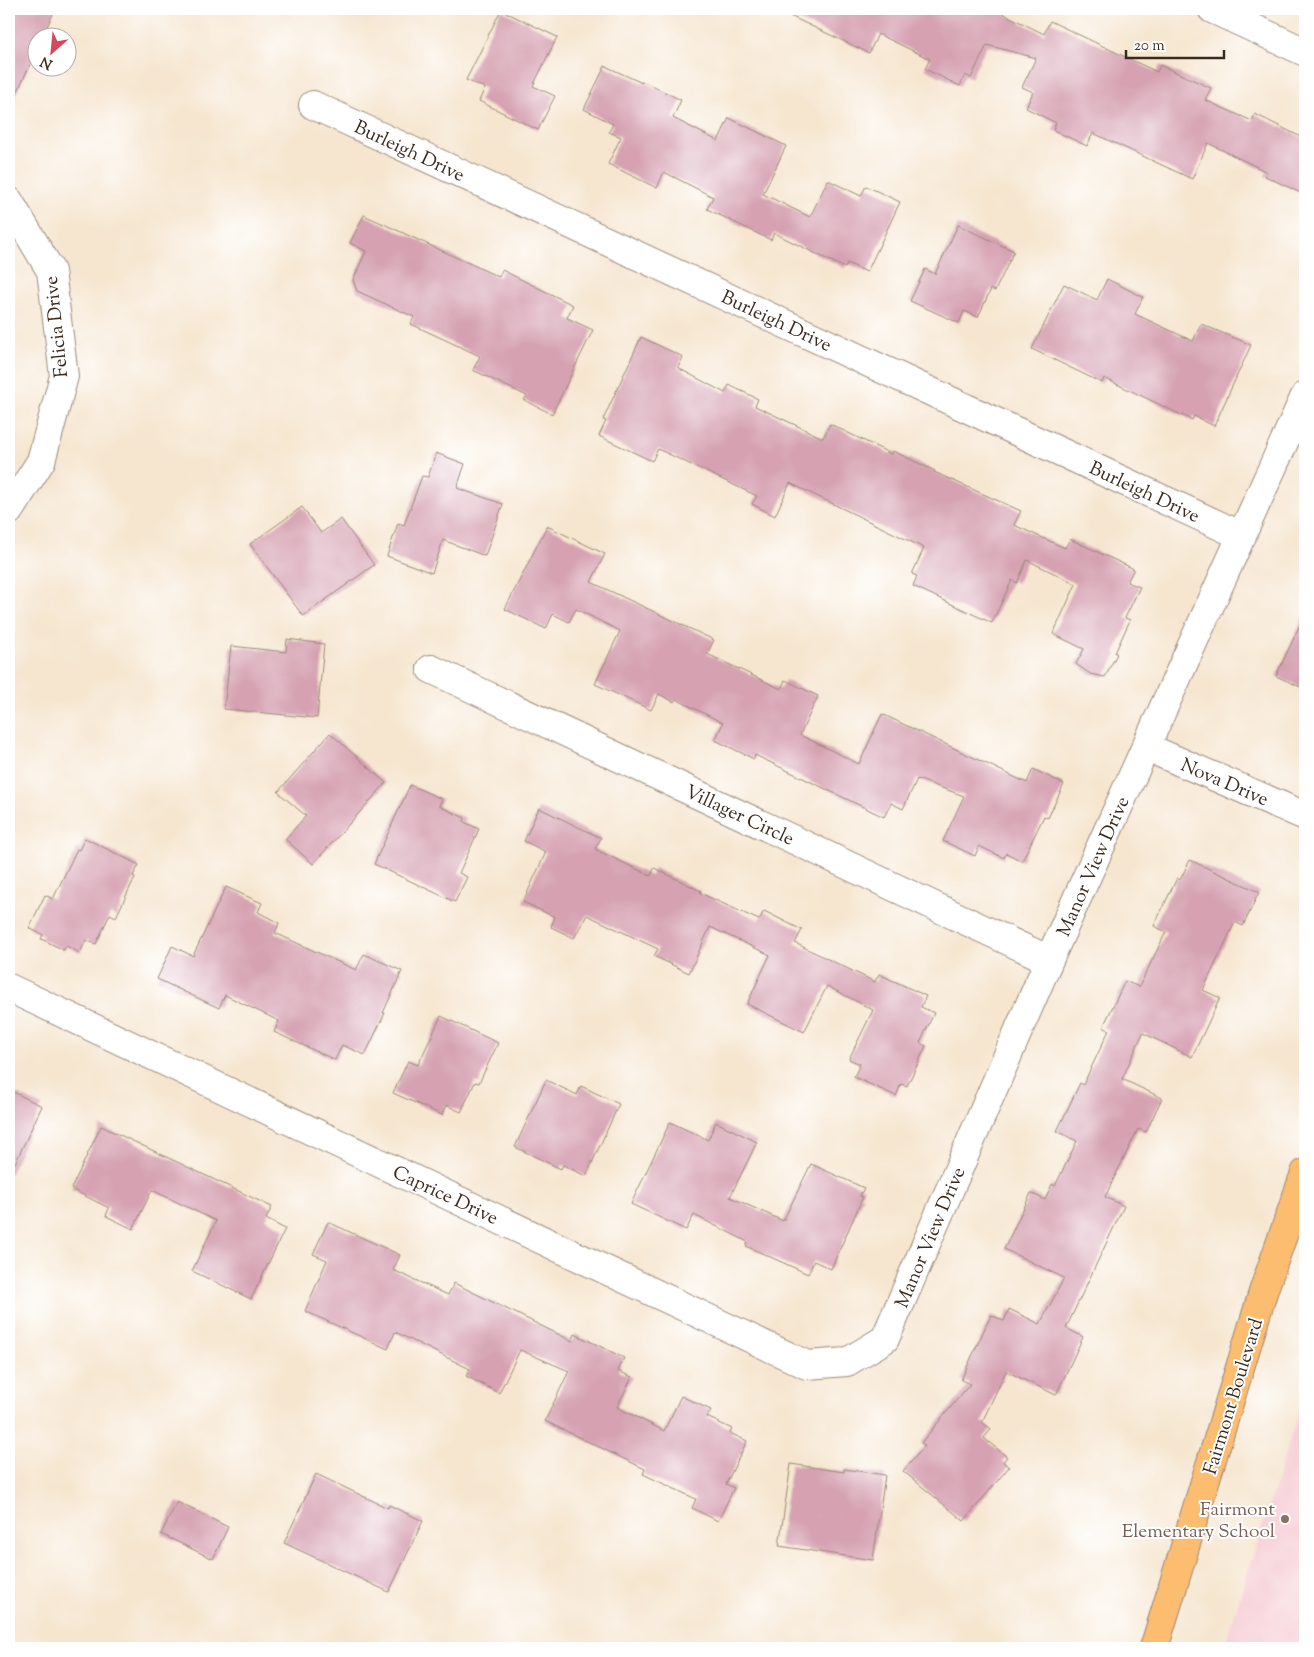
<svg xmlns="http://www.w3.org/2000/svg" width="1314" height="1657" font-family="'Sorts Mill Goudy',serif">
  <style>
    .built { fill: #f6cfd6 }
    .building { fill: #d6a2b2 }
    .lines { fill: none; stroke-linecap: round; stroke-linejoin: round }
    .minor-casing { stroke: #988877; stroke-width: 30 }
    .major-casing { stroke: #988877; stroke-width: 30 }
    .minor { stroke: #fff; stroke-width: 28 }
    .major { stroke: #fcbd6f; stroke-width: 28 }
    .education-dot { fill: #8d6e63; stroke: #fff; stroke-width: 2 }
    .labels { text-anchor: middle; stroke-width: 4; stroke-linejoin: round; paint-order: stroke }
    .street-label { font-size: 19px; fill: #3b2a1e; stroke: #fff }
    .education-label { font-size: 19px; fill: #785e54; stroke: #fff; text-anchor: end }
  </style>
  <rect width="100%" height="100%" fill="#fff"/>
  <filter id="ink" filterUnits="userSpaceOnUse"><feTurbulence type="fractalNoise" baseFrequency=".02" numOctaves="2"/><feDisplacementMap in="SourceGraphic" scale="10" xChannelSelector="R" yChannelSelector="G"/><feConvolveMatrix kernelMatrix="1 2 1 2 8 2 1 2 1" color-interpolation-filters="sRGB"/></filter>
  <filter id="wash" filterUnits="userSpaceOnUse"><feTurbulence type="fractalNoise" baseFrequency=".0096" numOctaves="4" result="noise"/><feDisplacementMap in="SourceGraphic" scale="20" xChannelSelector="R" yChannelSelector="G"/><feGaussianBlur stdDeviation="1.12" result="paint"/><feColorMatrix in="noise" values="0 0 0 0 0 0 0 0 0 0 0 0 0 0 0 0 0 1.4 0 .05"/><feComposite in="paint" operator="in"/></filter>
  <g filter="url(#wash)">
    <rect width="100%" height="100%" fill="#f6e6d0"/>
    <!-- built -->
    <path class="built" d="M 1305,1391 L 1305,1648 L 1224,1648 Z"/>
    <g id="blocks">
      <!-- building -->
      <path class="building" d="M 9,9 L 55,9 L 42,38 L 38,38 L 38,47 L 9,110 Z
        M 775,9 L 994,9 L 1044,34 L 1050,21 L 1157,72 L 1160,65 L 1211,88 L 1205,100 L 1252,121 L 1255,114 L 1305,139 L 1305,195 L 1265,176 L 1267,172 L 1208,143 L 1192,179 L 1093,133 L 1087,146 L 1053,130 L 1056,123 L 1026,108 L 1033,92 L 1022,87 L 1036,58 L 987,45 L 971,78 L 965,75 L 960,86 L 925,69 L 930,59 L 878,34 L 869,53 Z
        M 501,10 L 557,37 L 533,86 L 555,96 L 538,130 L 479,101 L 485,88 L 466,80 Z
        M 605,66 L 642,83 L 642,81 L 681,100 L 673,118 L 718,141 L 729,118 L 786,146 L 763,194 L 810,217 L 828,180 L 861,196 L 866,186 L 900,202 L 867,272 L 847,263 L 845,268 L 774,233 L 771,240 L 707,209 L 713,197 L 664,172 L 657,188 L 608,164 L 621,137 L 609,132 L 613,124 L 584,109 Z
        M 364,215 L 499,277 L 502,270 L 573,305 L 567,318 L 593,330 L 552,414 L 524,400 L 527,396 L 473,370 L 480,356 L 411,324 L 414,317 L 357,291 L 353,280 L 366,251 L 350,243 Z
        M 958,225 L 1014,251 L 995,291 L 991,289 L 978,317 L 964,311 L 959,323 L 910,301 L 925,269 L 935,274 Z
        M 1107,279 L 1143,297 L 1135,314 L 1193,341 L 1201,324 L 1251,345 L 1214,426 L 1194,416 L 1192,420 L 1104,378 L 1102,383 L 1032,349 L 1064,284 L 1097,300 Z
        M 641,337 L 683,357 L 678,368 L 725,393 L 729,385 L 758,399 L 755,406 L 823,438 L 830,424 L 891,454 L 893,451 L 935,471 L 934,472 L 1021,511 L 1014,525 L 1065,548 L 1070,539 L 1134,569 L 1127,582 L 1140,587 L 1125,618 L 1130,620 L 1115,653 L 1117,654 L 1105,677 L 1090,674 L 1076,664 L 1084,649 L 1053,634 L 1076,584 L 1027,560 L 1017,583 L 1012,580 L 992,623 L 913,586 L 917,576 L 912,574 L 924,548 L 790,483 L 775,516 L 752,504 L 757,496 L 658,449 L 652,461 L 599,436 L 606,421 L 603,420 Z
        M 436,453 L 465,464 L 457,488 L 503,504 L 485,556 L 443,540 L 432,573 L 387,556 L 398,523 L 404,525 L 422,476 L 428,477 Z
        M 302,507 L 321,533 L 341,519 L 374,565 L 303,616 L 250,544 Z
        M 547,526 L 605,554 L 591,582 L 714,640 L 707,654 L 781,689 L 785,680 L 818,696 L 800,735 L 859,764 L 882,714 L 1027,783 L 1033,769 L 1064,784 L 1048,818 L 1044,816 L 1022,861 L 1006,853 L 1004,858 L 979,846 L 975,856 L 943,841 L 964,796 L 917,779 L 903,809 L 891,803 L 884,817 L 755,755 L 754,759 L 715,740 L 723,723 L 676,699 L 674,702 L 659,694 L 651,710 L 595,684 L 620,631 L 576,609 L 569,622 L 553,614 L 546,629 L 505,609 Z
        M 1305,614 L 1305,689 L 1276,676 Z
        M 287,639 L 324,644 L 317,718 L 224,709 L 231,646 L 286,652 Z
        M 330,733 L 386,783 L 313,864 L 285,839 L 306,816 L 278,792 Z
        M 410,785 L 442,799 L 439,806 L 465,818 L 464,822 L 479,829 L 459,873 L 467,877 L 455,902 L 374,864 Z
        M 539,808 L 601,838 L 595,849 L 651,876 L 654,868 L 701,891 L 700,893 L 759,920 L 764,911 L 802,930 L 795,943 L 875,982 L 879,974 L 926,996 L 921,1007 L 934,1013 L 920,1043 L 926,1046 L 907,1086 L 901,1084 L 896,1096 L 854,1077 L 860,1064 L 849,1059 L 873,1010 L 827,986 L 804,1032 L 747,1004 L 770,955 L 710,927 L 689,973 L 654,956 L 658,949 L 587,915 L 574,938 L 551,927 L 555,917 L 523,902 L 546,852 L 524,841 Z
        M 85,838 L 139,865 L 133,876 L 135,877 L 116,917 L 110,914 L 96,944 L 86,940 L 80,953 L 66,946 L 64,950 L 41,939 L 43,935 L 29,928 L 45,895 L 53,899 L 77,849 L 79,850 Z
        M 1190,860 L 1259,892 L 1243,926 L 1235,922 L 1203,990 L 1220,998 L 1192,1057 L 1143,1033 L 1122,1079 L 1162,1098 L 1146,1132 L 1138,1129 L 1105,1197 L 1124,1206 L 1066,1328 L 1083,1337 L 1056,1395 L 1006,1371 L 982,1422 L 991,1429 L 984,1438 L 1007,1457 L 1003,1462 L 1009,1467 L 964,1521 L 903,1471 L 925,1446 L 921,1443 L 970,1384 L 961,1380 L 991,1315 L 1004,1321 L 1009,1309 L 1040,1324 L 1064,1278 L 1004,1249 L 1031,1193 L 1045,1200 L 1052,1184 L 1055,1186 L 1077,1141 L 1057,1131 L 1080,1083 L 1083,1085 L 1109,1030 L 1103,1027 L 1125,981 L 1139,987 L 1166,932 L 1154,926 L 1177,878 L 1180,880 Z
        M 226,887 L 262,903 L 258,912 L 279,923 L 275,933 L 356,970 L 364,954 L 402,971 L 383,1013 L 385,1013 L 365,1055 L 342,1045 L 335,1060 L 274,1032 L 279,1021 L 225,995 L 219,1008 L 157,979 L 172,946 L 193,956 Z
        M 441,1016 L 498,1043 L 479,1083 L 475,1082 L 461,1112 L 446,1105 L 442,1115 L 393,1093 L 408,1061 L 418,1065 Z
        M 546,1080 L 577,1095 L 581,1086 L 619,1104 L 586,1176 L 563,1165 L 561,1169 L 515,1147 Z
        M 9,1090 L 42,1106 L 9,1176 Z
        M 670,1122 L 708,1140 L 716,1122 L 757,1142 L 730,1197 L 783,1221 L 811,1164 L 864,1188 L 860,1196 L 863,1197 L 831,1269 L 814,1261 L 808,1274 L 746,1246 L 748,1242 L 694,1215 L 686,1230 L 631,1204 Z
        M 101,1126 L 272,1207 L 266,1219 L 285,1229 L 251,1299 L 192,1271 L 216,1221 L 152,1190 L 133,1229 L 106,1216 L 109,1208 L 71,1189 Z
        M 328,1222 L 400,1255 L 393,1270 L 448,1295 L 454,1283 L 572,1341 L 575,1334 L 624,1358 L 618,1371 L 632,1377 L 617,1407 L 664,1431 L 681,1396 L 711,1410 L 707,1417 L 732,1429 L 730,1433 L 747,1441 L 726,1484 L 734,1488 L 718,1521 L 692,1508 L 696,1499 L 643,1474 L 645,1469 L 545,1421 L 569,1371 L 520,1350 L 499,1393 L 466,1376 L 470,1369 L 395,1332 L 388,1349 L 305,1311 L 327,1260 L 313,1254 Z
        M 791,1464 L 844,1472 L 844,1469 L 885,1475 L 873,1560 L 779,1546 Z
        M 316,1474 L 388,1508 L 389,1505 L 423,1521 L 389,1592 L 284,1543 Z
        M 177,1502 L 228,1527 L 213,1559 L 161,1534 Z"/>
    </g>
  </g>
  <g filter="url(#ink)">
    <use href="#blocks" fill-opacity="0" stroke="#988877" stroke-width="1"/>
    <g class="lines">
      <defs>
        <path id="minor" d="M 1212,9 L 1305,52
          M 313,105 L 1242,536
          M 9,201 L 51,271 L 64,376 L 41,461 L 9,511
          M 431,669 L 1049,960
          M 1146,747 L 1305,816
          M 9,988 L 807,1365 L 847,1362 L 885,1339 L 1049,960 L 1305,396"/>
        <path id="major" d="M 1154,1648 L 1264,1289 L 1305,1173"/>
      </defs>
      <!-- minor casing -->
      <use href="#minor" class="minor-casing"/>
      <!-- major casing -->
      <use href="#major" class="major-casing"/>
      <!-- minor -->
      <use href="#minor" class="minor"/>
      <!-- major -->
      <use href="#major" class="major"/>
    </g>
  </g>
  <!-- markers -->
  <circle class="education-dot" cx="1285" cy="1519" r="5"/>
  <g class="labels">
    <!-- street labels -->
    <g class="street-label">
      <text transform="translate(410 150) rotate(25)" y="7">Burleigh Drive</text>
      <text transform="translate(777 320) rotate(25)" y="7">Burleigh Drive</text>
      <text transform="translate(55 327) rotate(-96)" y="7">Felicia Drive</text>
      <text transform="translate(1145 491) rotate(25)" y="7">Burleigh Drive</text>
      <text transform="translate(1225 781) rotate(23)" y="7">Nova Drive</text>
      <text transform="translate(740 814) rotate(25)" y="7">Villager Circle</text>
      <text transform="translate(1092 866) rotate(-66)" y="7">Manor View Drive</text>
      <text transform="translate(446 1194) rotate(25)" y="7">Caprice Drive</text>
      <text transform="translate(929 1237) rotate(-67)" y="7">Manor View Drive</text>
      <text transform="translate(1232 1396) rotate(-73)" y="7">Fairmont Boulevard</text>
    </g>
    <!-- education labels -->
    <g class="education-label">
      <text x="1275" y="1515">Fairmont<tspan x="1275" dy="22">Elementary School</tspan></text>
    </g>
  </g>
  <!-- margin -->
  <rect width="1314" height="1657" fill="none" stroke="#fff" stroke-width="30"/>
  <!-- north arrow -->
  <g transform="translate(52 52) rotate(207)"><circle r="24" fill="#ffffff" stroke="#b1aaa5"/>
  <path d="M0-4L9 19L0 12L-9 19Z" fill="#d1495b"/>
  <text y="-8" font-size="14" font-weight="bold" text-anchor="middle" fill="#3b2a1e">N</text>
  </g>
  <!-- scale -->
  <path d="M1126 50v8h98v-8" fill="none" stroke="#3b2a1e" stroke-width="2.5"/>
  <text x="1134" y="50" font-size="15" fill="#3b2a1e" stroke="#ffffff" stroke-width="4" paint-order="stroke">20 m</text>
</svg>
